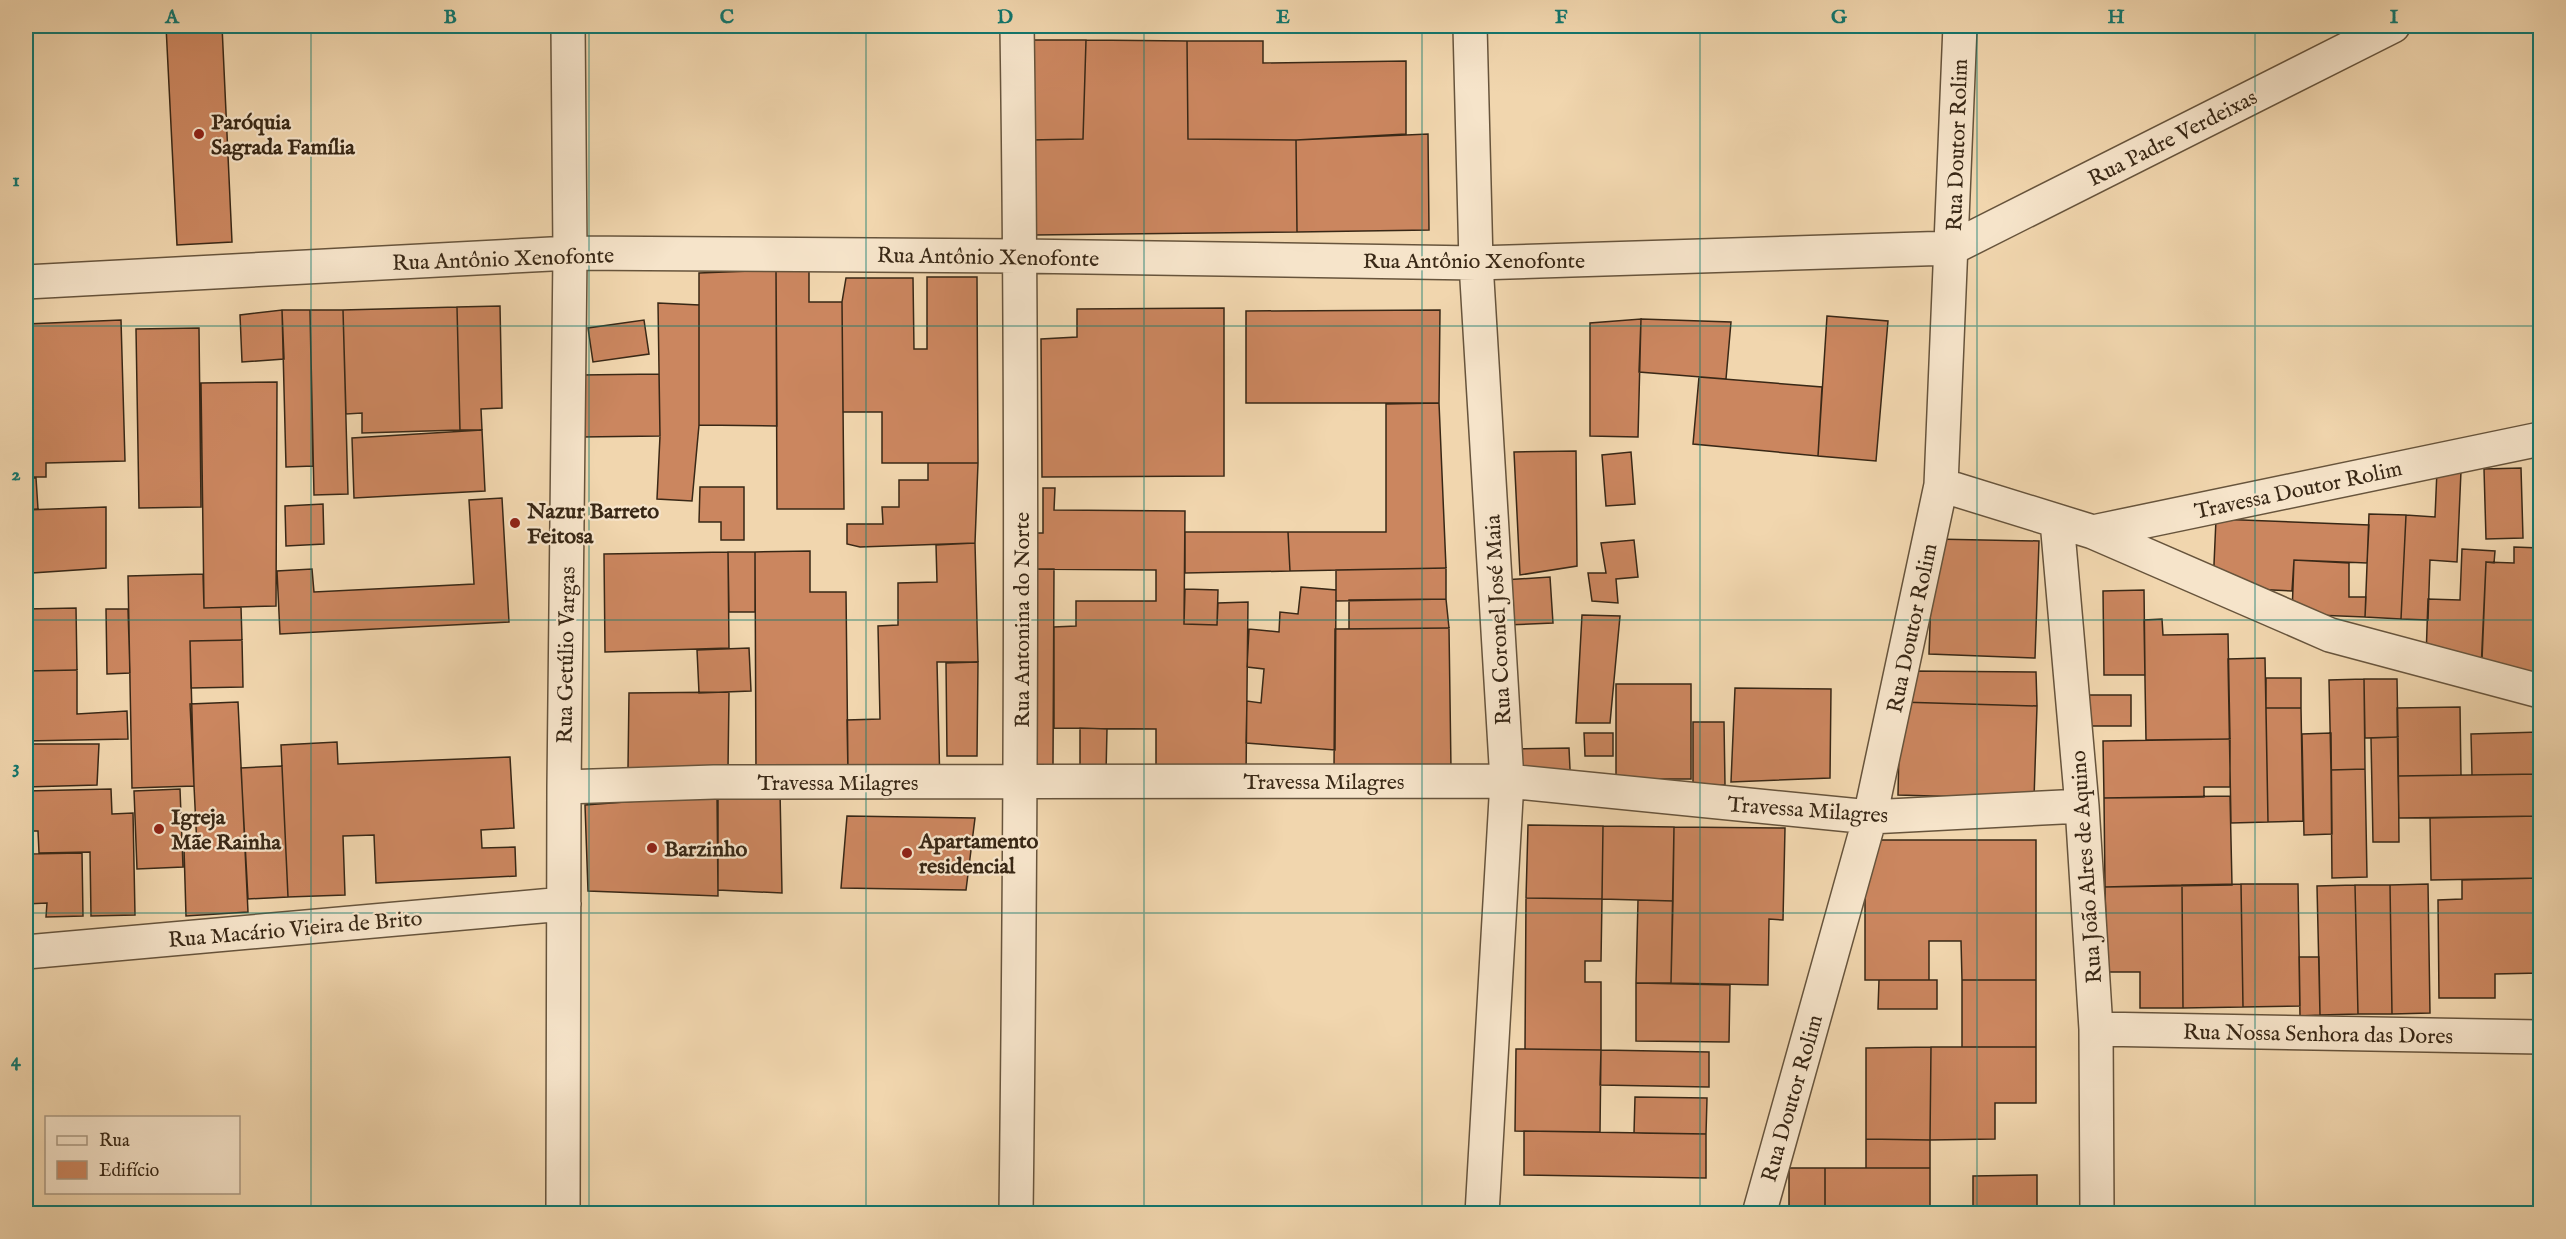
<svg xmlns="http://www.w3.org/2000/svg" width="2566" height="1239" font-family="'IM FELL English',serif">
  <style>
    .building { fill: #cb865f; stroke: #392816; stroke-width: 1.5 }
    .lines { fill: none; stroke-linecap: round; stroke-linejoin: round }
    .street-casing { stroke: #67543c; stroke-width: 36 }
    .street { stroke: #f6e4ca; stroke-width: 33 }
    .grid { fill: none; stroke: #0f766e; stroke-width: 1.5; stroke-opacity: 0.55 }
    .poi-dot { fill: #8f2418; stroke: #f6e4ca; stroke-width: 2 }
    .labels { text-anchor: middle; stroke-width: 4.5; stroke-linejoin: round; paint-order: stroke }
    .poi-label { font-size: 22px; font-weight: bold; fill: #392816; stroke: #f6e4ca; text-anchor: start }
    .street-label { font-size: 22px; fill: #392816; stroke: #f6e4ca }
    .neatline { fill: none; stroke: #0f766e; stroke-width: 2 }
    .grid-label { font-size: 20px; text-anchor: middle; font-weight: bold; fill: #0f766e }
  </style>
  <rect width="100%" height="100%" fill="#f1d6ae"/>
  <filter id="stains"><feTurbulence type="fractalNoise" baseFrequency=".00333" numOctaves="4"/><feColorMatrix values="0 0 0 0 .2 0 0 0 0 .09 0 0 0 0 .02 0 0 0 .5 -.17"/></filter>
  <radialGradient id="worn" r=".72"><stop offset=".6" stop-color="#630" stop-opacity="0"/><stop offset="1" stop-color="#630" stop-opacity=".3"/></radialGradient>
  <!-- building -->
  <path class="building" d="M 166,26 L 222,26 L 232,242 L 177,245 Z
    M 1027,40 L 1086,40 L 1083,139 L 1030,140 Z
    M 1086,40 L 1187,41 L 1188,139 L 1296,140 L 1297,232 L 1033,235 L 1030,140 L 1083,139 Z
    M 1187,41 L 1263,41 L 1263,63 L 1406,61 L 1406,134 L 1296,140 L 1188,139 Z
    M 1428,134 L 1429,230 L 1297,232 L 1296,140 Z
    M 776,270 L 809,270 L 809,302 L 842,302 L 844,509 L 777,509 Z
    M 776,270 L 777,426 L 699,425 L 699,273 Z
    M 927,277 L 977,277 L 978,463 L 882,463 L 882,412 L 843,412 L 842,302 L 846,278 L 913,278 L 914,349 L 927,349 Z
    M 658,303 L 699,305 L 699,425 L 692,501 L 657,499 L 660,436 Z
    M 500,306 L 502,408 L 481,409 L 482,430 L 460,430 L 457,307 Z
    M 457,307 L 460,430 L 362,433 L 362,413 L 346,414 L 343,310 Z
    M 1224,308 L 1224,476 L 1042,477 L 1041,339 L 1077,337 L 1077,309 Z
    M 282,310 L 310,310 L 313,466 L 286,467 Z
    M 282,310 L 284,359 L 242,362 L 240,315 Z
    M 310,310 L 343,310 L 348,494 L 314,495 Z
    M 1440,310 L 1439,403 L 1246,403 L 1246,311 Z
    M 1827,316 L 1888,321 L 1876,461 L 1818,456 Z
    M 1641,319 L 1638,437 L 1590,436 L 1590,323 Z
    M 1641,319 L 1731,322 L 1726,379 L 1639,372 Z
    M 121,320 L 125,461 L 46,463 L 46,477 L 26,477 L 26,324 Z
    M 644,320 L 649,354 L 593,362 L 588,328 Z
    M 199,328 L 201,507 L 139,508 L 136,329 Z
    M 659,374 L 660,436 L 581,437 L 581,375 Z
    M 1699,377 L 1822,387 L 1818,456 L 1693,444 Z
    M 277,382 L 276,606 L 204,608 L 201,383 Z
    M 1439,403 L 1446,568 L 1290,571 L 1288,532 L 1386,532 L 1386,404 Z
    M 482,430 L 485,491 L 354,498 L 352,438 Z
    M 1576,451 L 1577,566 L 1520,575 L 1514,452 Z
    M 1631,452 L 1635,504 L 1606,506 L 1602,455 Z
    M 928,463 L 978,463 L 975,543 L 860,547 L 847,544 L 847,524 L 883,524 L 882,507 L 899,507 L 899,480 L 928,480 Z
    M 2521,468 L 2523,538 L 2486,539 L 2484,469 Z
    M 2437,470 L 2461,471 L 2457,562 L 2430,560 L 2428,620 L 2401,619 L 2406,515 L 2435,517 Z
    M 26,478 L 36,478 L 38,509 L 26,510 Z
    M 700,487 L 744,487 L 744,540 L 721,540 L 721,522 L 699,522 Z
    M 1043,488 L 1055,488 L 1054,510 L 1185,511 L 1184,624 L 1217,625 L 1218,603 L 1248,602 L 1246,776 L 1156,775 L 1156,729 L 1054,728 L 1054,627 L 1076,626 L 1076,601 L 1156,601 L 1156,570 L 1015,569 L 1015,533 L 1043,533 Z
    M 502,498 L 509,622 L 280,634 L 277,571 L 312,569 L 314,592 L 474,584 L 469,500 Z
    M 323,504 L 324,544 L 286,546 L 285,506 Z
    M 106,507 L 106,568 L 32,573 L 32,609 L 26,609 L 26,510 Z
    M 2369,514 L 2406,515 L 2401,619 L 2365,617 Z
    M 2216,519 L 2369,525 L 2367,563 L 2294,560 L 2292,591 L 2213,587 Z
    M 1185,532 L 1288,532 L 1290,571 L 1185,573 Z
    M 1933,539 L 2039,541 L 2035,658 L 1929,654 Z
    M 1634,540 L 1638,577 L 1616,579 L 1618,603 L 1592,601 L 1588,573 L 1606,573 L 1601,543 Z
    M 975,543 L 978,662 L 937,662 L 940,787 L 848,773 L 847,720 L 880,719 L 878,626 L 898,625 L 898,583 L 937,582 L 936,545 Z
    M 2514,547 L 2540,548 L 2538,673 L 2481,670 L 2486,562 L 2514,563 Z
    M 2462,549 L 2495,551 L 2494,563 L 2486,562 L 2482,660 L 2426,658 L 2428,599 L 2460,600 Z
    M 810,551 L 810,592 L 846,592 L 848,773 L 756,774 L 755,552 Z
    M 728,552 L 729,648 L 605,652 L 604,554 Z
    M 728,552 L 755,552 L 755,612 L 729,612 Z
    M 2294,560 L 2349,563 L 2349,597 L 2366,597 L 2365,617 L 2292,614 Z
    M 1446,568 L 1446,599 L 1336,601 L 1336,570 Z
    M 1015,569 L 1054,569 L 1053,766 L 1014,766 Z
    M 203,574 L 204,608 L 241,607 L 242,640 L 190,641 L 194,786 L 132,788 L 128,576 Z
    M 1550,577 L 1553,623 L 1506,625 L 1503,580 Z
    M 1301,587 L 1336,590 L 1335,750 L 1246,743 L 1247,701 L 1261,703 L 1264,669 L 1247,667 L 1249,629 L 1279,632 L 1280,612 L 1298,614 Z
    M 1185,589 L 1218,590 L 1217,625 L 1184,624 Z
    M 2144,590 L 2145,675 L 2104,675 L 2103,591 Z
    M 1446,599 L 1449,628 L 1349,629 L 1349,600 Z
    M 76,608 L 77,670 L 26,671 L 26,609 Z
    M 106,609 L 128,609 L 130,673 L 107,674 Z
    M 2540,610 L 2540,673 L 2538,673 Z
    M 1582,615 L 1620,616 L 1610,723 L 1576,723 Z
    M 2162,619 L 2163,635 L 2228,634 L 2230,739 L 2146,740 L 2144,620 Z
    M 1449,628 L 1451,769 L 1334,770 L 1335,629 Z
    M 242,640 L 243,687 L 191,688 L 190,641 Z
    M 749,648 L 751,691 L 699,693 L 697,650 Z
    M 2265,658 L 2268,822 L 2231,823 L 2228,659 Z
    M 978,662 L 977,756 L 947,756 L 946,663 Z
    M 77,670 L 77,714 L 127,711 L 128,739 L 26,741 L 26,671 Z
    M 1911,671 L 2036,672 L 2037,706 L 1900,702 Z
    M 2266,678 L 2301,678 L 2301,708 L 2266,708 Z
    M 2364,679 L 2397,679 L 2398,737 L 2365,738 Z
    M 2364,679 L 2365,769 L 2331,770 L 2329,680 Z
    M 1616,684 L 1691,684 L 1691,779 L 1616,779 Z
    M 1735,688 L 1831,689 L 1830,778 L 1731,782 Z
    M 729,692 L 728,770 L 628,769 L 629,693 Z
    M 2081,695 L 2131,695 L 2131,726 L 2081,726 Z
    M 238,702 L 248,912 L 186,916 L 184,848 L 197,847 L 190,704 Z
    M 1900,702 L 2037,706 L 2034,799 L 1898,795 Z
    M 2460,707 L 2461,775 L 2398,776 L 2397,708 Z
    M 2266,708 L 2301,708 L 2303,821 L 2268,822 Z
    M 1693,722 L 1724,722 L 1725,785 L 1693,785 Z
    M 1080,728 L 1107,729 L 1106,774 L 1080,773 Z
    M 2540,732 L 2540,774 L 2472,775 L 2471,734 Z
    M 1584,733 L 1613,733 L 1613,756 L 1585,756 Z
    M 2331,733 L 2332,834 L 2304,835 L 2302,734 Z
    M 2398,737 L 2399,842 L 2373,842 L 2371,738 Z
    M 2230,739 L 2230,787 L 2204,787 L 2204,797 L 2104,798 L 2103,741 Z
    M 337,742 L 338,764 L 510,757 L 514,828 L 481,830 L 482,848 L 515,847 L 516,876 L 376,883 L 374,835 L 343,836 L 345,895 L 288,897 L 281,745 Z
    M 26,744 L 99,744 L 97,785 L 26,787 Z
    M 1569,748 L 1571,790 L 1513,791 L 1512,749 Z
    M 282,766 L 288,897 L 248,899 L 241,768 Z
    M 2365,769 L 2367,877 L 2332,878 L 2331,770 Z
    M 2540,774 L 2540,816 L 2399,818 L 2398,776 Z
    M 111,789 L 112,814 L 133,813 L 135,915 L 91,916 L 90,852 L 39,853 L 38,831 L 26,831 L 26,791 Z
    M 180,789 L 183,867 L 137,869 L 134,791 Z
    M 780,791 L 782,893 L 718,890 L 718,795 Z
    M 717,795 L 718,896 L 588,891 L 585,805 Z
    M 2230,796 L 2232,885 L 2105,887 L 2104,798 Z
    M 847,816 L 975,818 L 966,890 L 841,888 Z
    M 2540,816 L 2540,878 L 2431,880 L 2430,818 Z
    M 1528,825 L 1603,826 L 1602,899 L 1526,898 Z
    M 1603,826 L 1674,827 L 1673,901 L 1602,899 Z
    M 1674,827 L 1785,828 L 1783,920 L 1769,919 L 1768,985 L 1671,983 Z
    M 1865,840 L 2036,840 L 2036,980 L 1962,980 L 1961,941 L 1929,941 L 1929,980 L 1865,980 Z
    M 82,853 L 83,916 L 46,917 L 47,903 L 26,904 L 26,854 Z
    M 2540,878 L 2540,973 L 2495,974 L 2495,998 L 2439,998 L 2438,900 L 2462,899 L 2462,880 Z
    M 2241,884 L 2298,884 L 2300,1006 L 2243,1007 Z
    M 2241,884 L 2243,1007 L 2183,1008 L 2182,885 Z
    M 2428,884 L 2430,1013 L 2392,1014 L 2390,885 Z
    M 2182,885 L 2183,1008 L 2140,1008 L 2140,972 L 2107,972 L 2105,887 Z
    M 2355,885 L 2390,885 L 2392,1014 L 2358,1014 Z
    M 2355,885 L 2358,1014 L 2320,1015 L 2317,886 Z
    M 1526,898 L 1602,899 L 1601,961 L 1585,961 L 1585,982 L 1601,982 L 1601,1050 L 1525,1049 Z
    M 1638,900 L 1673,901 L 1671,983 L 1636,983 Z
    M 2299,957 L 2319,957 L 2320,1015 L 2300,1016 Z
    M 1879,980 L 1937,980 L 1937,1009 L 1878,1009 Z
    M 1962,980 L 2036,980 L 2036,1047 L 1962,1047 Z
    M 1636,983 L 1730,985 L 1729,1042 L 1636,1041 Z
    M 1931,1047 L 2036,1047 L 2036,1103 L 1995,1103 L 1995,1139 L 1930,1140 Z
    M 1931,1047 L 1930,1140 L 1866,1139 L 1866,1048 Z
    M 1516,1049 L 1601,1050 L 1600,1132 L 1515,1131 Z
    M 1601,1050 L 1709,1052 L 1709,1087 L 1600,1085 Z
    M 1635,1097 L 1707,1098 L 1706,1134 L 1634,1133 Z
    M 1524,1131 L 1706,1134 L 1706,1178 L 1524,1175 Z
    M 1866,1139 L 1930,1140 L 1930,1168 L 1866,1168 Z
    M 1789,1168 L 1825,1168 L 1825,1214 L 1789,1214 Z
    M 1825,1168 L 1930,1168 L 1930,1214 L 1825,1214 Z
    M 2037,1175 L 2037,1214 L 1973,1214 L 1973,1176 Z"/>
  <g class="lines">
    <defs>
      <path id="street" d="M 1470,26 L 1476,263 L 1507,781 L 1482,1214
        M 26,282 L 570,253 L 1021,256 L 1476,263 L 1952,248 L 2393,26
        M 1941,485 L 2093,532 L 2540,439
        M 2057,521 L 2082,806 L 2096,1029 L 2097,1214
        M 2093,532 L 2330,635 L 2540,691
        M 564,787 L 714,782 L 1507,781 L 1870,817 L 2082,806
        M 26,952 L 564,904
        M 2096,1029 L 2540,1037
        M 563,1214 L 564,787 L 570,253 L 568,26
        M 1016,1214 C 1021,817 1023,422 1017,26
        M 1759,1214 L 1870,817 L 1941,485 L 1960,26"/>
    </defs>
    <!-- street casing -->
    <use href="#street" class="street-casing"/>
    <!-- street -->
    <use href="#street" class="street"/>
  </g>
  <!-- grid -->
  <path class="grid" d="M 311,26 L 311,1214M 589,26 L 589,1214M 866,26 L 866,1214M 1144,26 L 1144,1214M 1422,26 L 1422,1214M 1700,26 L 1700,1214M 1977,26 L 1977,1214M 2255,26 L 2255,1214M 26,326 L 2540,326M 26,620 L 2540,620M 26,913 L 2540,913"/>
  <!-- markers -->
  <g class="poi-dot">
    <circle cx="199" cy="134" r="6"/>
    <circle cx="515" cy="523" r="6"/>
    <circle cx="159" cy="829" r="6"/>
    <circle cx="652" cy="848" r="6"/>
    <circle cx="907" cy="853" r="6"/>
  </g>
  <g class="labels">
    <!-- poi labels -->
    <g class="poi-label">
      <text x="211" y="129">Paróquia<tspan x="211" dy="25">Sagrada Família</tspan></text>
      <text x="527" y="518">Nazur Barreto<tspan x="527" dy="25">Feitosa</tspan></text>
      <text x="171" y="824">Igreja<tspan x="171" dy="25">Mãe Rainha</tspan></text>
      <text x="919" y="848">Apartamento<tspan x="919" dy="25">residencial</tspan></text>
      <text x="664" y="856">Barzinho</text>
    </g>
    <!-- street labels -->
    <g class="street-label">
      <text transform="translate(2172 137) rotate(-27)" y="8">Rua Padre Verdeixas</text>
      <text transform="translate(1956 145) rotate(-88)" y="8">Rua Doutor Rolim</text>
      <text transform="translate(988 256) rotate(1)" y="8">Rua Antônio Xenofonte</text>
      <text transform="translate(503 258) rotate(-2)" y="8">Rua Antônio Xenofonte</text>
      <text x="1474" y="268">Rua Antônio Xenofonte</text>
      <text transform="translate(2298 489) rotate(-12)" y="8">Travessa Doutor Rolim</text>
      <text transform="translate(1021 620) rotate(-90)" y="8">Rua Antonina do Norte</text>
      <text transform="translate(1497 620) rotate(-93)" y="8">Rua Coronel José Maia</text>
      <text transform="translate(1911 628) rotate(-78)" y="8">Rua Doutor Rolim</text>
      <text transform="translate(565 655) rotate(-89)" y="8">Rua Getúlio Vargas</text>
      <text x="1324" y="789">Travessa Milagres</text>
      <text x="838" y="790">Travessa Milagres</text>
      <text transform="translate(1808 809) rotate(4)" y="8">Travessa Milagres</text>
      <text transform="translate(2085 867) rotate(-94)" y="8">Rua João Alres de Aquino</text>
      <text transform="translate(295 928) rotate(-5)" y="8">Rua Macário Vieira de Brito</text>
      <text transform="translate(2318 1033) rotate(1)" y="8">Rua Nossa Senhora das Dores</text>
      <text transform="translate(1791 1098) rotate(-74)" y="8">Rua Doutor Rolim</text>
    </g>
  </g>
  <!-- margin -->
  <rect width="2566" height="1239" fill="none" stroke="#f1d6ae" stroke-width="66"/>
  <!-- legend -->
  <rect x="45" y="1116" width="195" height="78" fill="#f6e4ca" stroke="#aa9982" stroke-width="1.5"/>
  <rect x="57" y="1136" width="30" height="9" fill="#f6e4ca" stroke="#aa9982" stroke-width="1.5"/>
  <text x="99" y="1146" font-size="18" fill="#392816">Rua</text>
  <rect x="57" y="1161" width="30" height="18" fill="#cb865f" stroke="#aa9982" stroke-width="1.5"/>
  <text x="99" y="1176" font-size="18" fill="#392816">Edifício</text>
  <rect x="33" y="33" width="2500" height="1173" class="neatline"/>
  <g class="grid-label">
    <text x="172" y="23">A</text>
    <text x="450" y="23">B</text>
    <text x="727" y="23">C</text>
    <text x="1005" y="23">D</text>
    <text x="1283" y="23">E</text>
    <text x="1561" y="23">F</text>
    <text x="1839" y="23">G</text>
    <text x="2116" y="23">H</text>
    <text x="2394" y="23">I</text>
    <text x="16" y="186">1</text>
    <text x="16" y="480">2</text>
    <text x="16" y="773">3</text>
    <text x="16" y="1066">4</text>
  </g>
  <rect width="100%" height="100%" filter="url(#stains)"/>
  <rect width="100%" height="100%" fill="url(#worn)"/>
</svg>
